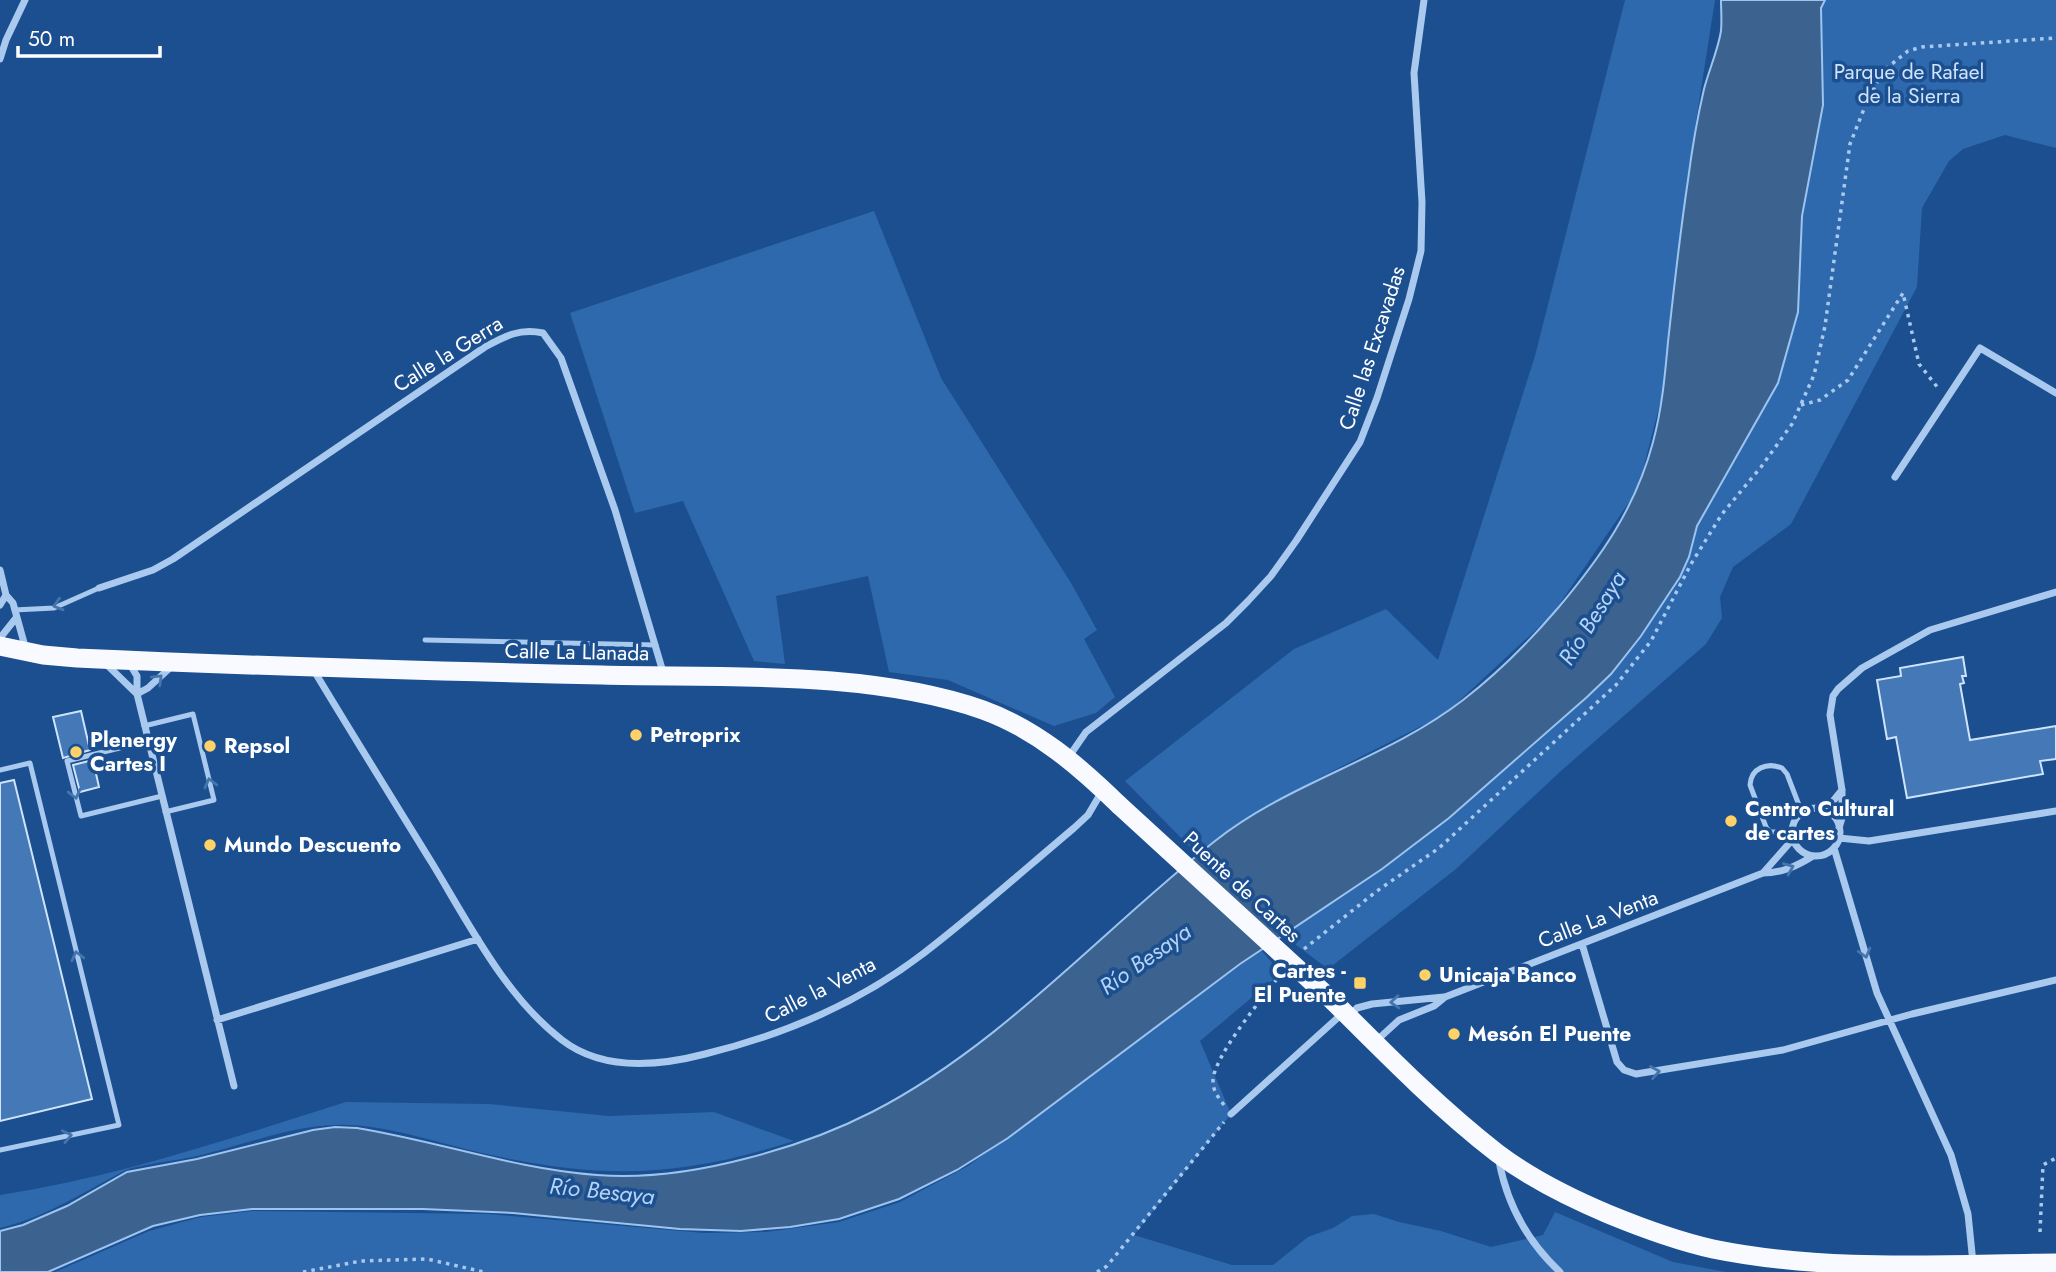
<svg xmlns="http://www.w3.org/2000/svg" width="2056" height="1272" font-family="Jost,sans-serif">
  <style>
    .green { fill: #2e69ad }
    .water { fill: #3c6290; stroke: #9cc4f0; stroke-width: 2 }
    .building { fill: #4478b7; stroke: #cfe3fa; stroke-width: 2 }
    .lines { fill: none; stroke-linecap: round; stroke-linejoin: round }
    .path { stroke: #a9c9ee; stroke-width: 3.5; stroke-dasharray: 3.5 5; stroke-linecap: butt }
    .service { stroke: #a9c9ee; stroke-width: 5 }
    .minor { stroke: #a9c9ee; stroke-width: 7 }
    .trunk { stroke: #f8faff; stroke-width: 19 }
    .trunk-bridge { stroke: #f8faff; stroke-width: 19 }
    .oneway { stroke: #4674ac }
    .poi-dot { fill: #ffd166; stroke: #1b4f8f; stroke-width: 2.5 }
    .labels { text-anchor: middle; stroke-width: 7; stroke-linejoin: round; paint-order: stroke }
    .park-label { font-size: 21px; fill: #cfe3fa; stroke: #1b4f8f }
    .street-label { font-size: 21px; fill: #fff; stroke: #1b4f8f }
    .poi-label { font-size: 21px; font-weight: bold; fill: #fff; stroke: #1b4f8f; text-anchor: start }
    .water-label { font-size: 23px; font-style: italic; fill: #b5d3f5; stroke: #1b4f8f }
  </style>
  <rect width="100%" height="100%" fill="#1b4f8f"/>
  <!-- green -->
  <path class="green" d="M 1625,0 L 1715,0 L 1694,134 L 1662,396 L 1638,489 L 1552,615 L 1445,714 L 1315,780 L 1196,853 L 1125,781 L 1294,649 L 1386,609 L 1438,660 L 1535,356 Z
    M 1825,0 L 2056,0 L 2056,148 L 2005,135 L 1963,149 L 1949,161 L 1922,208 L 1917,287 L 1791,524 L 1733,567 L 1720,597 L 1722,618 L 1706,644 L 1562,770 L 1456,869 L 1328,969 L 1283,935 L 1410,849 L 1459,810 L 1572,711 L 1603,682 L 1626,656 L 1675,587 L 1689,557 L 1697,526 L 1798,312 L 1802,216 L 1823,105 L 1821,8 Z
    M 874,211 L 941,378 L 1071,583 L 1097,630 L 1084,639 L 1115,697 L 1096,713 L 1054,726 L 948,680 L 889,672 L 868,576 L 776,596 L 785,664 L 754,661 L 683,501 L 635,513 L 570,313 Z
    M 1261,950 L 1281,973 L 1200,1041 L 1231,1114 L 1134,1235 L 1232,1265 L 1273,1265 L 1308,1237 L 1333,1228 L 1352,1216 L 1374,1214 L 1399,1222 L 1441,1231 L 1491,1247 L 1543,1235 L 1555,1212 L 1673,1262 L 1726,1272 L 55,1272 L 149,1231 L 201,1217 L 252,1211 L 488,1214 L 704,1233 L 766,1232 L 839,1222 L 900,1202 L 968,1166 Z
    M 346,1102 L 489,1104 L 609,1116 L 714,1112 L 794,1141 C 678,1178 601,1180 482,1153 C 438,1143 380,1123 336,1125 C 289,1126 242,1146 197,1156 C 181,1160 135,1165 124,1171 C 84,1192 46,1217 0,1228 L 0,1195 C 118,1177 232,1138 346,1102 Z"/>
  <!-- water -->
  <path class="water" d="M 1721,0 L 1825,0 L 1821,8 L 1823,105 L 1802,216 L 1798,312 L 1778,383 L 1697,526 L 1689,557 L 1680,577 L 1641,636 L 1611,674 L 1587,697 L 1449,818 L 1382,869 L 1240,964 L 1008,1138 L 957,1170 L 899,1199 L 839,1219 L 790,1227 L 741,1231 L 680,1229 L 513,1213 L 423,1209 L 252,1209 L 200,1215 L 153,1226 L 48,1272 L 0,1272 L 0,1231 L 23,1225 L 67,1206 L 127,1172 L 197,1159 L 313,1130 L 335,1127 L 357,1128 C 437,1141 515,1169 597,1175 C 648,1179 699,1171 748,1158 C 791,1147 833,1132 872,1112 C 1001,1046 1102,930 1215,841 C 1291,781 1387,759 1463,700 C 1498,673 1529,642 1558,608 C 1601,557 1636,507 1653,442 C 1662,409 1665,375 1668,342 C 1674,287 1680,233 1688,180 C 1692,149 1697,119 1704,89 C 1709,70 1718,50 1721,31 C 1722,21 1721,10 1721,0 Z"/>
  <!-- building -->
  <path class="building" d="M 1963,657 L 1966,676 L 1962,676 L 1964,683 L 1960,684 L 1970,740 L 2056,726 L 2056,759 L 2040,761 L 2043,774 L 1907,798 L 1896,737 L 1887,739 L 1877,680 L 1901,676 L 1900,668 Z
    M 81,711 L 90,750 L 63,758 L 53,717 Z
    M 93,760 L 99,787 L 80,792 L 73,765 Z
    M 14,780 L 92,1099 L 0,1121 L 0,783 Z"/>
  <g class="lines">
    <!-- path -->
    <path class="path" d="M 1801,405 L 1820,400 L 1848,380 L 1903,293 L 1919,364 L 1938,388
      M 1304,949 L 1377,891 L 1439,848 L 1616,685 L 1651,641 L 1691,564 L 1722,514 L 1761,467 L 1792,424 L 1814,375 L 1825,326 L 1850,144 L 1866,104 L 1883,71 L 1908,51 L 1922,47 L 2056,38
      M 1224,1105 C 1218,1097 1213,1091 1213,1081 C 1213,1057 1264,996 1280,975
      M 2040,1232 L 2043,1165 L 2056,1158
      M 303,1272 L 361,1261 L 427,1259 L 484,1272
      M 1097,1272 L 1107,1266 L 1224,1122"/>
    <!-- service -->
    <path class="service" d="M 14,610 L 54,608 L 99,588
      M 425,640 L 656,645
      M 144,726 L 193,714 L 214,800 L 165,812
      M 148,741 L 67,761 L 81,816 L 162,796
      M 0,770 L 30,763 L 119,1125 L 0,1150
      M 1792,832 L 1770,832 L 1766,827 L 1750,785 C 1751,768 1767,762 1782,768 L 1787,774 L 1802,813"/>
    <!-- minor -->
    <path class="minor" d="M 0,59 L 6,40 L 25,0
      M 1895,477 L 1980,348 L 2056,393
      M 0,570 L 6,595 L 0,605
      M 99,588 L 153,570 L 173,559 L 485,347 C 505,336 520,328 543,333 L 561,358 L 615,510 L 663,672
      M 6,595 L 13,603 L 26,650
      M 0,638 L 16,618
      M 105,663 L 137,694
      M 129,663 L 137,676 L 137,694 L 234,1086
      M 313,669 C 352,734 392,798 432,863 C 469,924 505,996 562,1040 C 602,1071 659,1066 705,1054 C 783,1035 859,1003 924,953 C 975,914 1024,870 1074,828 L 1088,815 L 1101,793
      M 137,694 L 148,688 L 172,666
      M 1068,758 L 1086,732 L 1226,623 L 1248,601 L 1271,576 L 1296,541 L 1360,442 L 1377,398 L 1409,299 L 1421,251 L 1422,202 L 1414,73 L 1424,0
      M1792 832a24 24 0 1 1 48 0a24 24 0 1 1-48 0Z
      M 1825,811 L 1842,790
      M 1839,828 L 1842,818 L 1842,790 L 1830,715 L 1833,696 L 1838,689 L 1862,668 L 1930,630 L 2056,592
      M 1839,838 L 1869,841 L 2056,811
      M 1834,848 L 1877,993 L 1951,1155 L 1968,1214 L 1973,1263
      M 1763,873 L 1793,839
      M 1582,944 L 1617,1062 L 1624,1070 L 1636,1074 L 1783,1050 L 1912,1014 L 2056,980
      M 1349,1016 L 1357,1008 L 1372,1004 L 1444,997
      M 217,1020 L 478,939
      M 1375,1042 L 1399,1020 L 1434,1006 L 1445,997 L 1763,873 C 1782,873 1797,866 1813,856
      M 1231,1114 L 1342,1014
      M 1499,1161 C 1507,1204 1528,1242 1560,1272"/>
    <!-- trunk -->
    <path class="trunk" d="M 0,646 L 43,655 L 77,658 C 252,666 427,671 602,675 C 722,678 869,670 983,710 C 1036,729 1079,766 1119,805
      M 1334,1002 C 1386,1054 1439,1108 1497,1153 C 1530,1178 1570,1198 1608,1214 C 1642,1228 1677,1241 1713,1249 C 1825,1272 1943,1264 2056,1263"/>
    <!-- trunk-bridge -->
    <path class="trunk-bridge" d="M 1119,805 L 1334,1002"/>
  </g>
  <!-- one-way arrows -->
  <defs><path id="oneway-chevron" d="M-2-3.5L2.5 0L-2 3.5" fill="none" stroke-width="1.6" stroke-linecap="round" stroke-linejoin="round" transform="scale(1.75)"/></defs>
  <g class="oneway">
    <use href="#oneway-chevron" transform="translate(58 605) rotate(163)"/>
    <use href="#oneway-chevron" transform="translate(158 679) rotate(-44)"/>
    <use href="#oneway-chevron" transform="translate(210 783) rotate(-104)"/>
    <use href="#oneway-chevron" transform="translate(75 794) rotate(76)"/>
    <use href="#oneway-chevron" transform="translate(1789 868) rotate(-22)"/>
    <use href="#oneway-chevron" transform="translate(1865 953) rotate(74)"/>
    <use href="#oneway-chevron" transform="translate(77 956) rotate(-104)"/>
    <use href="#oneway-chevron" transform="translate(1395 1002) rotate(176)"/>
    <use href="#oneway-chevron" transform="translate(1655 1072) rotate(-10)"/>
    <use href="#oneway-chevron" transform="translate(67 1136) rotate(-12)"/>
  </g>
  <!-- markers -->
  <g class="poi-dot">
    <circle cx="636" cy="735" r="7"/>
    <circle cx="210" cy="746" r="7"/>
    <circle cx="76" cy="752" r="7"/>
    <circle cx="1731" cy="821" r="7"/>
    <circle cx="210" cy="845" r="7"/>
    <circle cx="1425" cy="975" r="7"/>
    <rect x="1353" y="976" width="14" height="14" rx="3.5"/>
    <circle cx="1454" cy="1034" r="7"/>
  </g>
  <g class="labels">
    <!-- park labels -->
    <g class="park-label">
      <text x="1909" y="79">Parque de Rafael<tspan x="1909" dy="24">de la Sierra</tspan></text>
    </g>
    <!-- street labels -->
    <g class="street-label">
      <text transform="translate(1372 348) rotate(-72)" y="7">Calle las Excavadas</text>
      <text transform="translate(448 354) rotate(-32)" y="7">Calle la Gerra</text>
      <text transform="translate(577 652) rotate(1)" y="7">Calle La Llanada</text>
      <text transform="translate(1242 887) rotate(43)" y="7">Puente de Cartes</text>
      <text transform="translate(1598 919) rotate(-21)" y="7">Calle La Venta</text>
      <text transform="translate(820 990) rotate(-27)" y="7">Calle la Venta</text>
    </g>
    <!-- poi labels -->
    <g class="poi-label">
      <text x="650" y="742">Petroprix</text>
      <text x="90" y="747">Plenergy<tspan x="90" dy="24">Cartes I</tspan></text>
      <text x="224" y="753">Repsol</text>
      <text x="1745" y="816">Centro Cultural<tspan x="1745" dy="24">de cartes</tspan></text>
      <text x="224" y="852">Mundo Descuento</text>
      <text x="1346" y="978" text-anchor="end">Cartes -<tspan x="1346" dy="24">El Puente</tspan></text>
      <text x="1439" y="982">Unicaja Banco</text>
      <text x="1468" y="1041">Mesón El Puente</text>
    </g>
    <!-- water labels -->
    <g class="water-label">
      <text transform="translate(1592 618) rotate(-58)" y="8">Río Besaya</text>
      <text transform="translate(1145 959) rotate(-35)" y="8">Río Besaya</text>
      <text transform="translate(602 1191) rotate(6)" y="8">Río Besaya</text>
    </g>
  </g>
  <!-- scale -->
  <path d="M18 46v10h142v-10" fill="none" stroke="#ffffff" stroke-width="3.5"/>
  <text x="28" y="46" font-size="21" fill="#ffffff" stroke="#1b4f8f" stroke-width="5" paint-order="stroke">50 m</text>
</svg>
